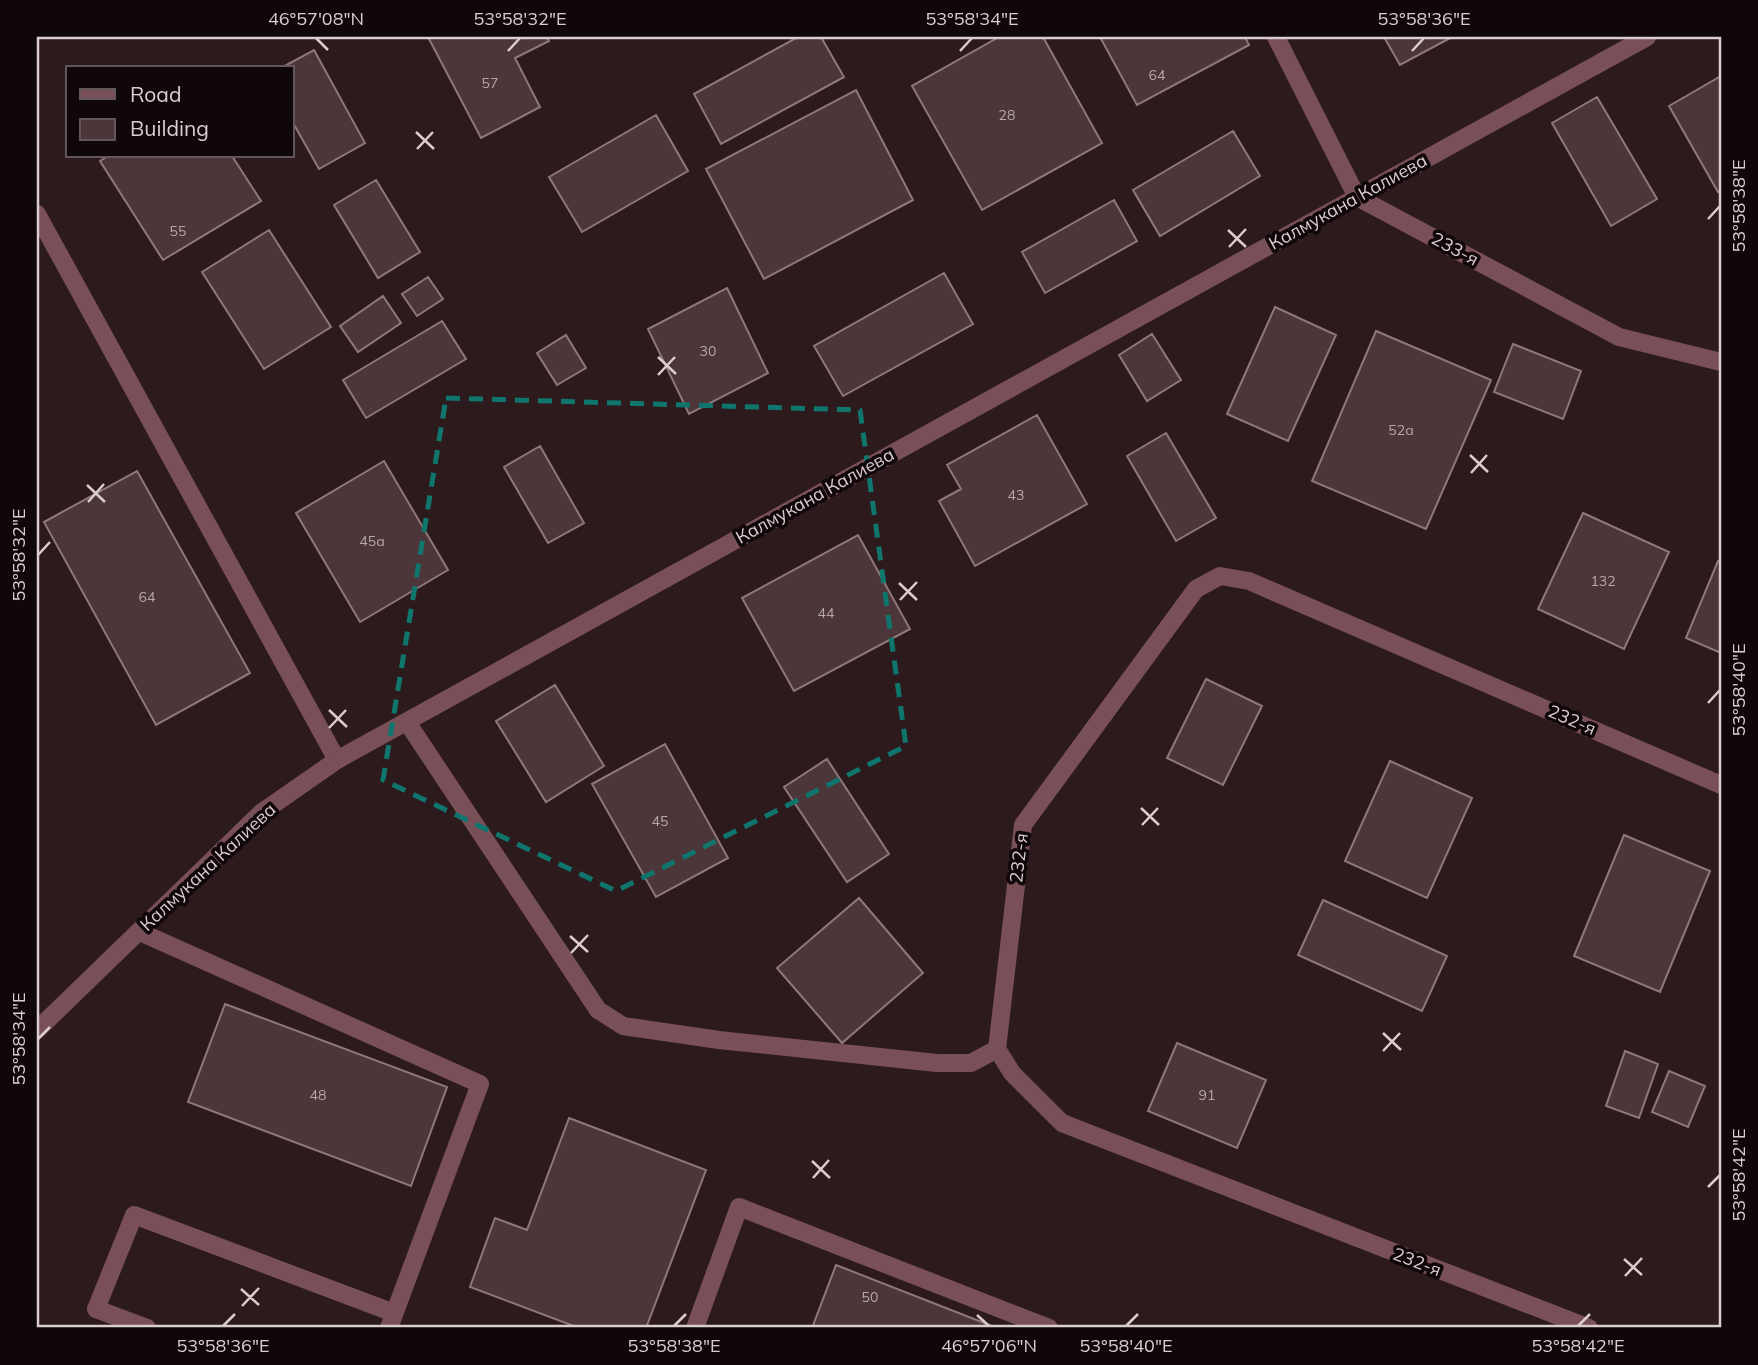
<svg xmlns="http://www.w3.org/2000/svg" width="1758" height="1365" font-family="Mulish,sans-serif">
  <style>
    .building { fill: #4c363a; stroke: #90777b; stroke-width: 2 }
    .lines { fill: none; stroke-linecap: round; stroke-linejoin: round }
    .service { stroke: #795058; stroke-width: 18 }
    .minor { stroke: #795058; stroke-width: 18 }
    .marked { fill: none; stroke: #0f766e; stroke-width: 5; stroke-dasharray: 14 9; stroke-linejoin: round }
    .ticks { fill: none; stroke: #dbcdcf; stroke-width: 2.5 }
    .labels { text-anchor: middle; stroke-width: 7; stroke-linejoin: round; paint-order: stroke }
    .number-label { font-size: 14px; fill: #b7a7aa }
    .street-label { font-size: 18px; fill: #dbcdcf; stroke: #0f0709 }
    .neatline { fill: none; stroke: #dbcdcf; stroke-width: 2.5 }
    .ticks-label { font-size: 18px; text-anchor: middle; fill: #dbcdcf }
  </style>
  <rect width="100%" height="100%" fill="#2d1a1d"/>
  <!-- building -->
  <path class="building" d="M 428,37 L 547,37 L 549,41 L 515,58 L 540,107 L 481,138 Z
    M 798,37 L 821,37 L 844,77 L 721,144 L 694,94 Z
    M 999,37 L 1043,37 L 1102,143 L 982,210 L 912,86 Z
    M 1100,37 L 1245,37 L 1249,45 L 1137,105 Z
    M 1384,37 L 1452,37 L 1400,65 Z
    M 314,50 L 365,143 L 319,169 L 292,121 L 292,68 L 281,68 Z
    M 1721,76 L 1721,190 L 1718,192 L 1669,106 Z
    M 856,90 L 913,200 L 764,279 L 706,169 Z
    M 1597,97 L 1657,199 L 1611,226 L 1552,123 Z
    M 656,115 L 688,171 L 582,232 L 549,177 Z
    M 1233,131 L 1260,176 L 1160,236 L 1133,190 Z
    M 108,156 L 232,156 L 261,201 L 163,260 L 100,161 Z
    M 376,180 L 420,252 L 378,278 L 334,205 Z
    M 1114,200 L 1137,241 L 1045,293 L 1022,252 Z
    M 269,230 L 331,327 L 264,369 L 202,272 Z
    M 944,273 L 973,324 L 843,396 L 814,346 Z
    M 428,277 L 443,299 L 417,316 L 402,294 Z
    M 727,288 L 768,373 L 689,414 L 648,329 Z
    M 383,296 L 401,323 L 358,352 L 340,326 Z
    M 1275,307 L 1336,335 L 1288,441 L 1227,414 Z
    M 442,321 L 466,359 L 366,418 L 343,380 Z
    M 1376,331 L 1491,380 L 1426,529 L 1312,481 Z
    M 1152,334 L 1181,380 L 1147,401 L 1119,355 Z
    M 566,335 L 586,368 L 557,385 L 537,353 Z
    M 1513,344 L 1581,371 L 1563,419 L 1494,392 Z
    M 1037,415 L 1087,504 L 975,566 L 939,501 L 961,489 L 947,465 Z
    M 1166,433 L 1216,518 L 1176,541 L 1127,456 Z
    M 540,446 L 584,523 L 548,543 L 504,467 Z
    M 384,461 L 448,570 L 360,622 L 296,513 Z
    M 137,471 L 250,673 L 156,725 L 44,522 Z
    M 1583,513 L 1669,552 L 1624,649 L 1538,609 Z
    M 858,535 L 910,629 L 794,691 L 742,598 Z
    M 1718,561 L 1721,563 L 1721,653 L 1686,638 Z
    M 1206,679 L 1262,706 L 1223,785 L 1167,758 Z
    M 555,685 L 604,766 L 546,802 L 496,721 Z
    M 665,744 L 728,858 L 656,897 L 592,784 Z
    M 827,759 L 889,854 L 847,882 L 784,787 Z
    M 1390,761 L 1472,798 L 1427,898 L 1345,861 Z
    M 1624,835 L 1710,871 L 1660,992 L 1574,956 Z
    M 859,898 L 923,973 L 842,1043 L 777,968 Z
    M 1323,900 L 1447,956 L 1422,1011 L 1298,955 Z
    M 225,1004 L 447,1087 L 411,1186 L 188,1102 Z
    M 1177,1043 L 1266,1080 L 1237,1148 L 1148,1111 Z
    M 1625,1051 L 1658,1064 L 1639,1118 L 1606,1106 Z
    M 1669,1071 L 1705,1086 L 1688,1127 L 1652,1112 Z
    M 569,1118 L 706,1170 L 646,1328 L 579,1328 L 470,1287 L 495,1218 L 527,1230 Z
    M 836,1265 L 997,1328 L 812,1328 Z"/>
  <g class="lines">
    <!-- service -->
    <path class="service" d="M 37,214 L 337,760
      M 140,932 L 480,1084 L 389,1328
      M 147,1328 L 96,1309 L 134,1215 L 394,1313
      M 695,1328 L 739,1207 L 1049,1328"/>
    <!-- minor -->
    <path class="minor" d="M 1276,37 L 1357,197 L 1619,337 L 1721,362
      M 407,722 L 598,1010 L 623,1026 L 719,1040 L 937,1063 L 971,1063 L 997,1049
      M 37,1030 L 261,813 L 337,760 L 1647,37
      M 1589,1328 L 1062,1123 L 1012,1073 L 997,1049 L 1023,825 L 1196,589 L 1220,576 L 1249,581 L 1721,785"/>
  </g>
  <!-- marked area -->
  <path class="marked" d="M 446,398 L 860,410 L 906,746 L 616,891 L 383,780 Z"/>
  <!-- ticks -->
  <path class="ticks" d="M 316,38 L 328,50M 508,51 L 520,38M 960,51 L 972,38M 1412,51 L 1424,38M 416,132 L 434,149M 417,149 L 433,132M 1708,219 L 1720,206M 1228,230 L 1246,247M 1229,247 L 1246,229M 658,357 L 676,374M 658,375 L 675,357M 1470,455 L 1488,472M 1471,473 L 1487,455M 87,485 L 105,502M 88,502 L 104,484M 38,555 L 50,542M 899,583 L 917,600M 900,600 L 917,582M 1708,703 L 1720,690M 329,710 L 347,727M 329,728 L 346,710M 1141,808 L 1159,825M 1142,825 L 1158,808M 570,936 L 588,952M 571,953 L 588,935M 1383,1033 L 1401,1050M 38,1039 L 50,1027M 1383,1051 L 1400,1033M 812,1161 L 830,1178M 813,1178 L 829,1160M 1708,1187 L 1720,1175M 1624,1259 L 1642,1275M 1625,1276 L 1642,1258M 241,1289 L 259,1305M 242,1306 L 259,1288M 977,1315 L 989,1326M 223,1326 L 235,1314M 674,1326 L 686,1314M 1126,1326 L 1138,1314M 1578,1326 L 1590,1314"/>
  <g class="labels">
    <!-- number labels -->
    <g class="number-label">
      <text x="1157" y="80">64</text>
      <text x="490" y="88">57</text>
      <text x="1007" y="120">28</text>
      <text x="178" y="236">55</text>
      <text x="708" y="356">30</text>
      <text x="1401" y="435">52а</text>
      <text x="1016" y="500">43</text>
      <text x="372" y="546">45а</text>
      <text x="1603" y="586">132</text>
      <text x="147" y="602">64</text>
      <text x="826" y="618">44</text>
      <text x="660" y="826">45</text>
      <text x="318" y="1100">48</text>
      <text x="1207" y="1100">91</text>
      <text x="870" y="1302">50</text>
    </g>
    <!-- street labels -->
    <g class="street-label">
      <text transform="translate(1348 202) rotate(-29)" y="6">Калмукана Калиева</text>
      <text transform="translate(1455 249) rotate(28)" y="6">233-я</text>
      <text transform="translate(815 496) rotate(-29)" y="6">Калмукана Калиева</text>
      <text transform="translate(1572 720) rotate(23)" y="6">232-я</text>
      <text transform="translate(1019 858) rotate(-83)" y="6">232-я</text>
      <text transform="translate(208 867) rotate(-43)" y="6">Калмукана Калиева</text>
      <text transform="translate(1417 1262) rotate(21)" y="6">232-я</text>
    </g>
  </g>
  <!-- border -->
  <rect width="1758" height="1365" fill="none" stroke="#0f0709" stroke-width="77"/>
  <!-- legend -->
  <rect x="66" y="66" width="228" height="91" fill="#0f0709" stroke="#615658" stroke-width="2"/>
  <rect x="80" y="89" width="35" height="10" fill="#795058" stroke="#615658" stroke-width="2"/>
  <text x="130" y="102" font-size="21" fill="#dbcdcf">Road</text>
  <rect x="80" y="119" width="35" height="21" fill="#4c363a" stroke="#615658" stroke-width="2"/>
  <text x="130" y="136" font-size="21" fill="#dbcdcf">Building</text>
  <rect x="38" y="38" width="1682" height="1288" class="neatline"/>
  <g class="ticks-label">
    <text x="316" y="25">46°57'08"N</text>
    <text x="520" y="25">53°58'32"E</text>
    <text x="972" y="25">53°58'34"E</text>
    <text x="1424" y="25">53°58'36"E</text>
    <text transform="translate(1739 206) rotate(-90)" y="6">53°58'38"E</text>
    <text transform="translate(19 555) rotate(-90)" y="6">53°58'32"E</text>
    <text transform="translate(1739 690) rotate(-90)" y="6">53°58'40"E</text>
    <text transform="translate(19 1039) rotate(-90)" y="6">53°58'34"E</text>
    <text transform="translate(1739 1175) rotate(-90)" y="6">53°58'42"E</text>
    <text x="223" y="1352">53°58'36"E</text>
    <text x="674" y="1352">53°58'38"E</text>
    <text x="989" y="1352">46°57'06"N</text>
    <text x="1126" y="1352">53°58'40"E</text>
    <text x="1578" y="1352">53°58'42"E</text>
  </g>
</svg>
